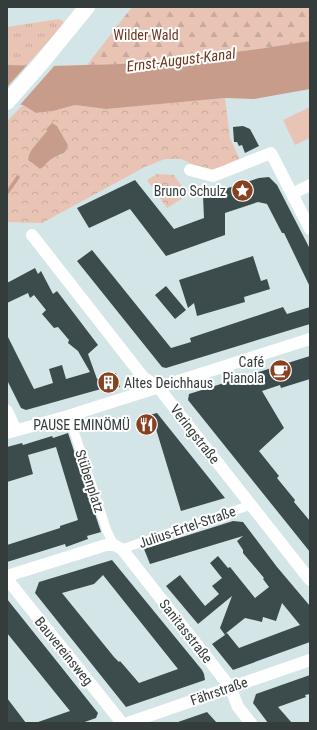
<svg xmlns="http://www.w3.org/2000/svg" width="317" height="730" font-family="'Roboto Condensed',sans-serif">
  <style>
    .grass { fill: url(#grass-tufts) }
    .forest { fill: url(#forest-firs) }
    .park { fill: url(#park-crowns); fill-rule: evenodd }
    .garden { fill: #e9c4b5 }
    .water { fill: #c89c8b }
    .pier { fill: #d3e5e7 }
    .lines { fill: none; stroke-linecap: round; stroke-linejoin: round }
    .stream { stroke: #c89c8b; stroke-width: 3.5 }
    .building { fill: #3c4c4d; fill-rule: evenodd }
    .pedestrian { stroke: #fff; stroke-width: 9 }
    .minor { stroke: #fff; stroke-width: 12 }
    .secondary { stroke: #fff; stroke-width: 16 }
    .labels { text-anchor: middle; stroke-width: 4; stroke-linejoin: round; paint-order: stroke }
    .park-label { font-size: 14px; fill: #6d351d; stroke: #fff }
    .poi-label { font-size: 14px; fill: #343c3c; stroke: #fff; text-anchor: end }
    .street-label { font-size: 14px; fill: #343c3c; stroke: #fff }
    .water-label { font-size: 15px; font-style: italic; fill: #6e361d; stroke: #fff }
  </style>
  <defs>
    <pattern id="grass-tufts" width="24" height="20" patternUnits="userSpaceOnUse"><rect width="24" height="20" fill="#e9c4b5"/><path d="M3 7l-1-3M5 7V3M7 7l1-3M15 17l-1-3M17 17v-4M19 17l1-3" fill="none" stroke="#c8a99d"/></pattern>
    <pattern id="forest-firs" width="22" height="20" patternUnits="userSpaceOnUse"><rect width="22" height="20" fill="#e9c4b5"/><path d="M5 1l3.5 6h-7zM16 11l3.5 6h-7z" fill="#c8a99d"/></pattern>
    <pattern id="park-crowns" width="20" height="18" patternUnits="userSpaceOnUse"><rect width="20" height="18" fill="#e9c4b5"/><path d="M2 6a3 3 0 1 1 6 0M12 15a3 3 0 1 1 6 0" fill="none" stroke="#c8a99d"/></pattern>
  </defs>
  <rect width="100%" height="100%" fill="#d3e5e7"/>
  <!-- grass -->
  <path class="grass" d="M 59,19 L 65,23 L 26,66 L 7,65 L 7,27 Z"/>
  <!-- forest -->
  <path class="forest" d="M 132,7 L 310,7 L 310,41 L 258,49 L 153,63 L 87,65 Z"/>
  <!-- park -->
  <path class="park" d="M 225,98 L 230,138 L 244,169 L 217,179 L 192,164 L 181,159 L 165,159 L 145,167 L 42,223 L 7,222 L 7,121 L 23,105 L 36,113 L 53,111 L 75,105 L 106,109 ZM 57,126 L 68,145 L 62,155 L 54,157 L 40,169 L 31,163 L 32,149 L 47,131 Z
    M 157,174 L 174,175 L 188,195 L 167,208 L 147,180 Z"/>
  <!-- garden -->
  <path class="garden" d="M 310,107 L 310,138 L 295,145 L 283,120 Z"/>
  <!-- water -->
  <path class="water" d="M 310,41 L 310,89 L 254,99 L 225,98 L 106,109 L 75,105 L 53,111 L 36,113 L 23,105 L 7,102 L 7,65 L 51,66 L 153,63 L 258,49 Z
    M 52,123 L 57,126 L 68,145 C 65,156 61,153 53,158 C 48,161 45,166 40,169 L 28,160 L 29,155 L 32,149 L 47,131 L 47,128 Z"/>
  <!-- pier -->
  <path class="pier" d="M 28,64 L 56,64 L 19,106 L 7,104 L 7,87 Z"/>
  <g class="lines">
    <!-- stream -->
    <path class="stream" d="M 7,193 L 18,177"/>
  </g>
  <!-- building -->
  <path class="building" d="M 243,126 L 250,129 L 259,146 L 245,153 L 242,145 L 239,146 L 237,142 L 234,142 L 233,127 Z
    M 269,177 L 277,185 L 310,249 L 310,287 L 284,233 L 282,233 L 267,204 L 258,202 L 225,213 L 225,235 L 166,256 L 130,209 L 89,228 L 77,208 L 135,180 L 174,229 L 204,218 L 203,196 L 259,178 Z
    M 92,250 L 171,348 L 191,342 L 190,338 L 283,307 L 287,314 L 310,307 L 310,324 L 166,368 L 162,367 L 77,261 Z
    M 253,256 L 261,281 L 267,279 L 270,289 L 244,297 L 245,302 L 197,316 L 194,303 L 188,308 L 179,280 Z
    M 35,268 L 38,274 L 41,271 L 53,294 L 57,291 L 98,345 L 88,354 L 97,379 L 116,373 L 120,387 L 102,392 L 101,389 L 26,410 L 21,408 L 7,380 L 7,335 L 34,389 L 53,383 L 49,369 L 62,365 L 66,379 L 90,372 L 78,351 L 68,343 L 69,340 L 58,327 L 54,328 L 42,314 L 46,310 L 34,295 L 30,298 L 28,293 L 7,303 L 7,283 Z
    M 166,286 L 186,310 L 175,319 L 155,295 Z
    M 310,356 L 310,379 L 281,388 L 280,385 L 262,391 L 284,428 L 259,451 L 279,476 L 277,478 L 295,500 L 294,502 L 310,521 L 310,552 L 188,400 L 189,394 Z
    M 157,413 L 225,498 L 181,511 L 156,429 L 148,432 L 144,432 L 138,427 L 138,422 L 142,417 Z
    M 68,433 L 101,532 L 87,536 L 88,539 L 66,547 L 65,544 L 7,562 L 7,545 L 60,528 L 60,526 L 78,520 L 56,447 L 28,455 L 33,474 L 7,482 L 7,447 L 22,443 L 23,445 L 52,436 L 53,438 Z
    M 233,521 L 243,522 L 277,567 L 310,606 L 310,642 L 233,670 L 212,644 L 225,635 L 220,628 L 232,596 L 198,624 L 166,586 L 180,575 L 205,606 L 219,594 L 212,586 L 222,578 L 210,563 L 218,556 L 228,568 L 230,567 L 255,598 L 269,587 L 263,579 L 264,578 L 243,553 L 243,550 L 237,541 L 243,536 L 150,564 L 144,549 ZM 282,603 L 300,625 L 239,648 L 227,633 L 225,634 L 245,618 L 262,622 L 263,617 L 276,621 Z
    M 112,560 L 202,670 L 204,674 L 205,680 L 126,707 L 35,593 L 39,582 ZM 103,575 L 178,669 L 139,683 L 120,661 L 119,662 L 114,657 L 62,593 L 94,584 Z
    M 7,599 L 98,713 L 96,718 L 82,723 L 38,723 L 38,722 L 70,711 L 7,633 Z
    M 310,675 L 310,694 L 305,695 L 306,697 L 278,707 L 292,723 L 268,723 L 253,703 L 256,694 Z
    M 7,698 L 26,723 L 7,723 Z
    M 207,712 L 217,723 L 178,723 L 178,722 Z"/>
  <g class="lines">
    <!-- pedestrian -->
    <path class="pedestrian" d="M 68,416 L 73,428 L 107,531 L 114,545
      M 122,549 L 245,507 L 250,504"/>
    <!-- minor -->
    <path class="minor" d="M 190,170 L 213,176 L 271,153 L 310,229
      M 292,194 L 310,185
      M 32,235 L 143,377 L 158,387 L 310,580
      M 7,411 L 16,430
      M 7,433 L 68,416 L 310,339
      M 7,576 L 106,545 L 114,545 L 122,549 L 230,687 L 238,707 L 251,723
      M 7,579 L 122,723
      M 128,723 L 310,660"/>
    <!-- secondary -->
    <path class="secondary" d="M 7,102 L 42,62 L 87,7"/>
  </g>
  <!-- icons -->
  <defs>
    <symbol id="sight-disc" viewBox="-11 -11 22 22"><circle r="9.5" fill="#874020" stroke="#fff"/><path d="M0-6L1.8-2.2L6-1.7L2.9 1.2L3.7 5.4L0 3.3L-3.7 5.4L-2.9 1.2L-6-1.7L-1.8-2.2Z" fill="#fff"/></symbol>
    <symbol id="cafe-disc" viewBox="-11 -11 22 22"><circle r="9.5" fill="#874020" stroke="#fff"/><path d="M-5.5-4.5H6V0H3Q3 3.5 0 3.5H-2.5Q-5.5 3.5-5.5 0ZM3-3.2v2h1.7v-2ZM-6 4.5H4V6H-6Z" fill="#fff"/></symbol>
    <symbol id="building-disc" viewBox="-11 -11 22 22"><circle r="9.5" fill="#874020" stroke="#fff"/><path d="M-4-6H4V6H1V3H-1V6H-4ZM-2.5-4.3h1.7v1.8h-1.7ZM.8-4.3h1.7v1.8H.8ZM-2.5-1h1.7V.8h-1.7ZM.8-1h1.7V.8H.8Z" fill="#fff"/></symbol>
    <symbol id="restaurant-disc" viewBox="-11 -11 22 22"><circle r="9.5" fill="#874020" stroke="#fff"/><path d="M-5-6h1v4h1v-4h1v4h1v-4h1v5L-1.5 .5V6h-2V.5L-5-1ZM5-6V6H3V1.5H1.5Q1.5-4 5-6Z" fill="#fff"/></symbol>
  </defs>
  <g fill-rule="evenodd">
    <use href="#sight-disc" x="230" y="178" width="25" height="25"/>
    <use href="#cafe-disc" x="268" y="358" width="25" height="25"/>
    <use href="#building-disc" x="96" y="370" width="25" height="25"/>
    <use href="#restaurant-disc" x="134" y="412" width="25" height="25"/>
  </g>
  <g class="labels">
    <!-- park labels -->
    <g class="park-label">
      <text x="146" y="40">Wilder Wald</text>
    </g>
    <!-- poi labels -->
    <g class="poi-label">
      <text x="226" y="196">Bruno Schulz</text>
      <text x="264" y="367">Café<tspan x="264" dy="16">Pianola</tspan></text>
      <text x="124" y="388" text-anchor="start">Altes Deichhaus</text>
      <text x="130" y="430">PAUSE EMINÖMÜ</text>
    </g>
    <!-- street labels -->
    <g class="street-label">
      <text transform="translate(195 434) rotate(52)" y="5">Veringstraße</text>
      <text transform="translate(90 481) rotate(72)" y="5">Stübenplatz</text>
      <text transform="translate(187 527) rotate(-19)" y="5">Julius-Ertel-Straße</text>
      <text transform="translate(186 631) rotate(52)" y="5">Sanitasstraße</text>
      <text transform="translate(64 651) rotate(51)" y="5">Bauvereinsweg</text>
      <text transform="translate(219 691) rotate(-19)" y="5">Fährstraße</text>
    </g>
    <!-- water labels -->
    <g class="water-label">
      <text transform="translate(181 60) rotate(-7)" y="5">Ernst-August-Kanal</text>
    </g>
  </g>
  <!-- border -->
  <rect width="317" height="730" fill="none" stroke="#343c3c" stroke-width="16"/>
</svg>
